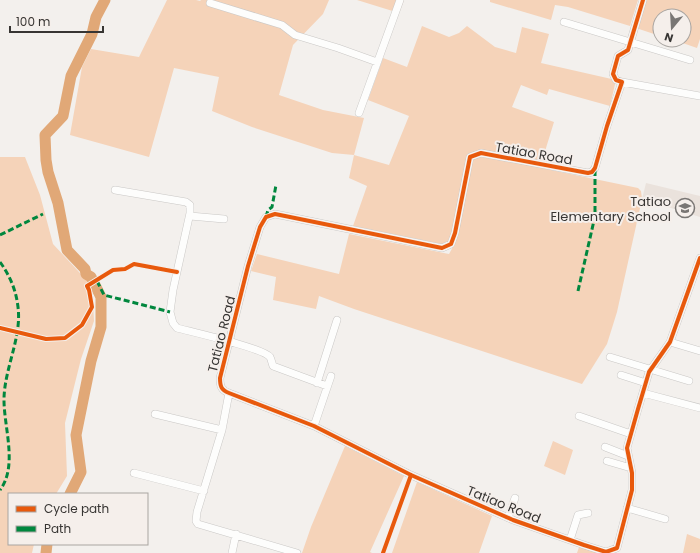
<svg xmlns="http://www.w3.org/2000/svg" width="700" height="553" font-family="Poppins,sans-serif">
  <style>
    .built { fill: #eae2dc }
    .green { fill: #f5d3b9 }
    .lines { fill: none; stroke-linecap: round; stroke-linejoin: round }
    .river { stroke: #e1a877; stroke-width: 11 }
    .minor-casing { stroke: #cac8c6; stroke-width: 8 }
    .minor { stroke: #fdfdfc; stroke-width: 7 }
    .quiet { stroke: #00873e; stroke-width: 3; stroke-dasharray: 6 3; stroke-linecap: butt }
    .cycleway-casing { stroke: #f5efeb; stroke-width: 6 }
    .cycleway { stroke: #e8590c; stroke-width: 4 }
    .labels { text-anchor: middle; stroke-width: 4; stroke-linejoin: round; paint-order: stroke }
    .street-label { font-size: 13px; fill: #373533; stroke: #f5efeb }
    .poi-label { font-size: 13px; fill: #373533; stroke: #f5efeb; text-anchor: end }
  </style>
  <rect width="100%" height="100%" fill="#f3f0ed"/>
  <!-- built -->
  <path class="built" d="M 646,183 L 700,196 L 700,217 L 642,199 Z"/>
  <!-- green -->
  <path class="green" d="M 167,0 L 196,0 L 200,1 L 201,0 L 329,0 L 323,14 L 293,45 L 279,95 L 323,110 L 364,118 L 354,155 L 389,165 L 409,116 L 368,100 L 383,58 L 407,67 L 422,26 L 449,37 L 459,33 L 467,26 L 495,47 L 516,53 L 522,27 L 549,34 L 541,63 L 616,80 L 610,106 L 549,89 L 547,95 L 521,85 L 512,107 L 554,122 L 542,161 L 481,150 L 468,154 L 452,233 L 448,241 L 442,244 L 353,226 L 367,186 L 349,178 L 354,155 L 332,153 L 252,127 L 212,111 L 219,77 L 174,68 L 149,157 L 70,135 L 82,67 L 91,49 L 139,57 Z
    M 357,0 L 404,0 L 399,13 Z
    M 490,0 L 638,0 L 630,26 L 568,7 L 555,5 L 551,20 L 490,2 Z
    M 645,0 L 700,0 L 700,39 L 697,48 L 674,40 L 684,40 L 684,16 L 660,16 L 660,36 L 636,28 Z
    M 0,157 L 25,157 L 40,195 L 53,244 L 92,286 L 94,321 L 81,359 L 65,423 L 67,476 L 56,494 L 9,494 L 9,544 L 34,544 L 32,553 L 0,553 Z
    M 481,157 L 527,165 L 638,188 L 641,191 L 642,199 L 617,312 L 607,344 L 582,384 L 354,309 L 319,296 L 316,309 L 273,300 L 276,277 L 251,271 L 257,254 L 339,274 L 349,234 L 449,254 L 454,245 L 473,159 Z
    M 553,441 L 573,450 L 565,475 L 544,466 Z
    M 345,446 L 404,476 L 370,552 L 372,553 L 302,553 L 311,527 Z
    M 417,482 L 492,516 L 479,553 L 392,553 Z
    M 687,534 L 700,539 L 700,553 L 683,553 Z
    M 579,547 L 600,553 L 577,553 Z"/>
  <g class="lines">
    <!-- river -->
    <path class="river" d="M 70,494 L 81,472 L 76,435 L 91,361 L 101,327 L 101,297 L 91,277 L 86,274 L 85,269 L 67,250 L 58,203 L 48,172 L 46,160 L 45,135 L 63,116 L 71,76 L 92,34 L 96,17 L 105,0
      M 46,553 L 47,544"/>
    <defs>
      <path id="minor" d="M 643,0 L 628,50 L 618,56 L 613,74 L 616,80 L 622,82 L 607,126 L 595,168 L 592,172 L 588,173 L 481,153 L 470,157 L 455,233 L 451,244 L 442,248 L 285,216 L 275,214 L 266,217 L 260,227 L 248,266 L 220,378 C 220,386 221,390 229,393 L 314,426 L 411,475 L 513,520 L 584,545 L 606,552 L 617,548 L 632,490 L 632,473 L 627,448 L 638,409 L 649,372 L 670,342 L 700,258
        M 210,3 L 282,25 L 295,35 L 338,48 L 377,62
        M 564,22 L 690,60
        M 622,82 L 700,96
        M 359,113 L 400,0
        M 115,190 L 186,202 L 190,205 L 190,213 L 173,290 L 170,312 L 173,323 L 177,328 C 192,332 263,348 270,357 C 271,359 272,363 273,366 L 327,386
        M 190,216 L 224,219
        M 670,342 L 700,351
        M 610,357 L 689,381
        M 621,375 L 646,383
        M 317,383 L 337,320
        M 229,393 L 222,430 L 197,512 L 196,521 L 198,524 L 297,553
        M 643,393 L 700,408
        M 155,414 L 222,430
        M 579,416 L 631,434
        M 314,426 L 331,376
        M 605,447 L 628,456
        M 607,461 L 631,468
        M 134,473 L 204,491
        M 627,508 L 665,519
        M 508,518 L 515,498
        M 570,540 L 578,515 L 588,513
        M 232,553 L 236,534"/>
    </defs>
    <!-- minor casing -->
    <use href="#minor" class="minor-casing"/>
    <!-- minor -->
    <use href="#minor" class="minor"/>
    <!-- quiet -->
    <path class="quiet" d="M 266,217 L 268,210 L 272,207 L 276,185
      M 0,235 L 43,214
      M 0,262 C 10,276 16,290 18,307 C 22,338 4,369 4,400 C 4,428 18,466 0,490
      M 97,281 L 104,295 L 170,312
      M 578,291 L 595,216 L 595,168"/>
    <defs>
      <path id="cycleway" d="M 643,0 L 628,50 L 618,56 L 613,74 L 616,80 L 622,82 L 607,126 L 595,168 L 592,172 L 588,173 L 481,153 L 470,157 L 455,233 L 451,244 L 442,248 L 285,216 L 275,214 L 266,217 L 260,227 L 248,266 L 220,378 C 220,386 221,390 229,393 L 314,426 L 411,475 L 513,520 L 584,545 L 606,552 L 617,548 L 632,490 L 632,473 L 627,448 L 638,409 L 649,372 L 670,342 L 700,258
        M 0,328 L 46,339 L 65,338 L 82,325 L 92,307 L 89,290 L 87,286 L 113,270 L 125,269 L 134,264 L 177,272
        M 383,553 L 411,475"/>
    </defs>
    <!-- cycleway casing -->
    <use href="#cycleway" class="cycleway-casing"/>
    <!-- cycleway -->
    <use href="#cycleway" class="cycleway"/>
  </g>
  <!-- icons -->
  <defs>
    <symbol id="school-ring" viewBox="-11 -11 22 22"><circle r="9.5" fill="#f5efeb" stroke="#797674" stroke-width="1.5"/><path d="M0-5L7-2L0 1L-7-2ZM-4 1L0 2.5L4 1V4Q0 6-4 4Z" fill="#797674"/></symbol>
  </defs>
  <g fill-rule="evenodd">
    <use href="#school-ring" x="674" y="197" width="22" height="22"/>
  </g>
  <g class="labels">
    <!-- street labels -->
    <g class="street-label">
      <text transform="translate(534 153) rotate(10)" y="5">Tatiao Road</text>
      <text transform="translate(221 334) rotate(-76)" y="5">Tatiao Road</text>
      <text transform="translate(504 504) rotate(22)" y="5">Tatiao Road</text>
    </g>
    <!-- poi labels -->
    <g class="poi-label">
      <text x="671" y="206">Tatiao<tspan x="671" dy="15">Elementary School</tspan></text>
    </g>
  </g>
  <!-- legend -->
  <rect x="8" y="493" width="140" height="52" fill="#f5efeb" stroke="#a9a5a1"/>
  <rect x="16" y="506" width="20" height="6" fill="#e8590c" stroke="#a9a5a1"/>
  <text x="44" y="513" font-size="12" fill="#373533">Cycle path</text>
  <rect x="16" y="526" width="20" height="6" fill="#00873e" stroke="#a9a5a1"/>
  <text x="44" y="533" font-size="12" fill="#373533">Path</text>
  <!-- north arrow -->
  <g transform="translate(672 28) rotate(198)"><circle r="19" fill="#f5efeb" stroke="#a9a5a1"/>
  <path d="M0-3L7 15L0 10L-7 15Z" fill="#797674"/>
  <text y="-6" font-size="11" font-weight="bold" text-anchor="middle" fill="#373533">N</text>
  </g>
  <!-- scale -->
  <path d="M10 26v6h93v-6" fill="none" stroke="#373533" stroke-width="2"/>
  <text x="16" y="26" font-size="12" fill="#373533" stroke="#f5efeb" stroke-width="3" paint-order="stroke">100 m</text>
</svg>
